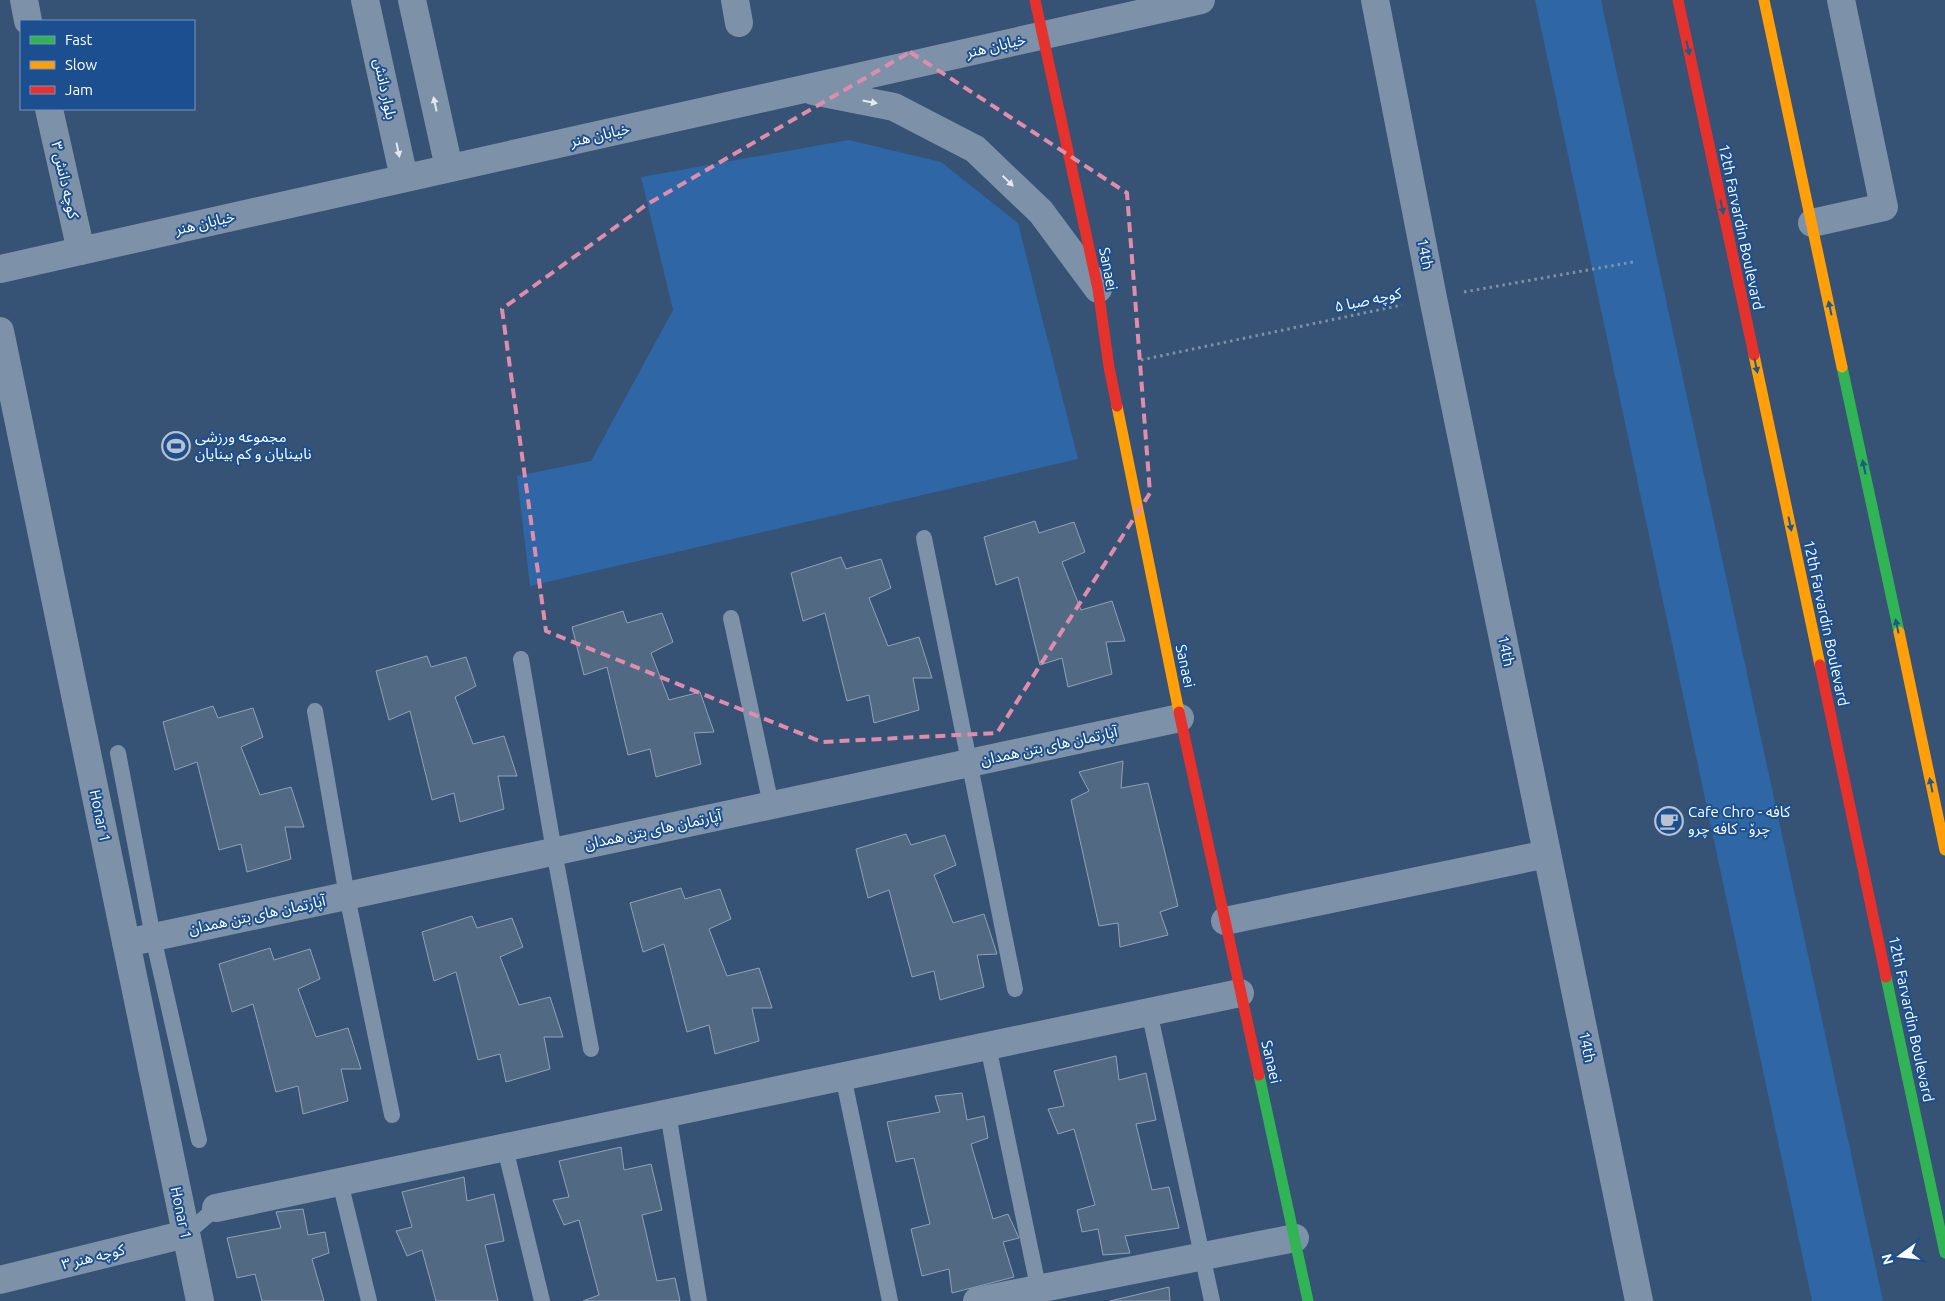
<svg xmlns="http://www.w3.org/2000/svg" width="1945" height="1301" font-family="Ubuntu,'Noto Sans Arabic',sans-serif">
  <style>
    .green { fill: #2f66a5 }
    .building { fill: #526984; stroke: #92a2b6 }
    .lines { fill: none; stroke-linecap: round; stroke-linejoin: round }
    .path { stroke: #7d92a8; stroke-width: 3; stroke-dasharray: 2.5 4; stroke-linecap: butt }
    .lane { stroke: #7d92a8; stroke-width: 16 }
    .street { stroke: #7d92a8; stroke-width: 28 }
    .fast { stroke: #30b455; stroke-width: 11 }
    .slow { stroke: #ff9f0a; stroke-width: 11 }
    .jam { stroke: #e5322d; stroke-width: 11 }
    .oneway { fill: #1d5989 }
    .oneway2 { fill: #e5e9ee }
    .marked { fill: none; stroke: #e08cad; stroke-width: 4; stroke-dasharray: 10 6; stroke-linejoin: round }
    .labels { text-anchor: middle; stroke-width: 4; stroke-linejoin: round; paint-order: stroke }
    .street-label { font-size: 15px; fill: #fff; stroke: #1b4f8f }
    .poi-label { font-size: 15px; fill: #fff; stroke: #1b4f8f; text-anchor: start }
  </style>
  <rect width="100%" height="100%" fill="#365274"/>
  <!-- green -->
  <path class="green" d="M 1535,0 L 1601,0 L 1883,1301 L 1812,1301 Z
    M 849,140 L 941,162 L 1018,223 L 1078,459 L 530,586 L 517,476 L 591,461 L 673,310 L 641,177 Z"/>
  <!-- building -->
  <path class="building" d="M 1035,521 L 1039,533 L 1074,522 L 1085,552 L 1062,562 L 1081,610 L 1112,601 L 1125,641 L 1106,642 L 1112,674 L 1068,687 L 1062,658 L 1040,665 L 1018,577 L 996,585 L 984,537 Z
    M 841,557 L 846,569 L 881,559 L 891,588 L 869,598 L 888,646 L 919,637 L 932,678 L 913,678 L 919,710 L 874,723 L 869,695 L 847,701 L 825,613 L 803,621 L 791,573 Z
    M 623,611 L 627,623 L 662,613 L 673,642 L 651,653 L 669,700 L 700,692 L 714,732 L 694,733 L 701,764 L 656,777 L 650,749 L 628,755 L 607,667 L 584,675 L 572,627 Z
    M 427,656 L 431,667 L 466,657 L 476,686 L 455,697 L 473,744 L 504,736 L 517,776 L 498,776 L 504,809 L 460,822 L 454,793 L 432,800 L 410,711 L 389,720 L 376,671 Z
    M 213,706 L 218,718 L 253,708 L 263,737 L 241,747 L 260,795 L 291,787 L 304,827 L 285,827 L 291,859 L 247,872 L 241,844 L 219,850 L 197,762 L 175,770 L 163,722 Z
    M 1123,761 L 1121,788 L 1148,783 L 1178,906 L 1160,912 L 1168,935 L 1120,947 L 1118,923 L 1099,926 L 1071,800 L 1089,791 L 1079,772 Z
    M 906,834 L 911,845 L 945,835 L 956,865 L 934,875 L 953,923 L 984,914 L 997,954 L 977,955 L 984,987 L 940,1000 L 934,971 L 912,977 L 889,890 L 868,898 L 856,849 Z
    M 681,888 L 685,899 L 720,889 L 731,919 L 709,929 L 727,976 L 759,968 L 772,1008 L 752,1008 L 759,1041 L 715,1054 L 709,1025 L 687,1032 L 664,944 L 643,952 L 630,903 Z
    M 472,916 L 477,928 L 512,918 L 523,947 L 500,957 L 519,1005 L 550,997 L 563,1037 L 544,1037 L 550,1069 L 506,1082 L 500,1054 L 478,1060 L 456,972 L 434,981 L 422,932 Z
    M 270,948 L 274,960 L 310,949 L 320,979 L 298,989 L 316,1037 L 348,1028 L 361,1069 L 341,1069 L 348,1101 L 303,1114 L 298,1086 L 276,1092 L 253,1004 L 232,1012 L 219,964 Z
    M 1116,1056 L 1119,1080 L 1146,1073 L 1156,1120 L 1136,1124 L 1152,1190 L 1169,1187 L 1179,1228 L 1125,1236 L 1130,1253 L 1103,1255 L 1098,1229 L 1082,1232 L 1077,1210 L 1095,1205 L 1074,1129 L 1058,1134 L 1048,1109 L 1064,1106 L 1054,1071 Z
    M 962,1093 L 967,1120 L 984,1116 L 988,1138 L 971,1144 L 993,1219 L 1008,1214 L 1019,1238 L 1003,1242 L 1014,1277 L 952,1293 L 949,1269 L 922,1276 L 911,1229 L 930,1224 L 914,1158 L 896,1162 L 887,1122 L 940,1112 L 935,1096 Z
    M 621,1147 L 624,1170 L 651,1164 L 662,1210 L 642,1215 L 657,1281 L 675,1278 L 680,1301 L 583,1301 L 599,1295 L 579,1220 L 564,1225 L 553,1200 L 569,1197 L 559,1161 Z
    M 464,1177 L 467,1201 L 494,1194 L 504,1241 L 485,1245 L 498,1301 L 436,1301 L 422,1250 L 407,1256 L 396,1231 L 412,1227 L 402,1192 Z
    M 303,1209 L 308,1235 L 325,1232 L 329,1253 L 312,1259 L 324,1301 L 262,1301 L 255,1274 L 237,1278 L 227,1238 L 281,1228 L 276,1212 Z
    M 1169,1287 L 1170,1301 L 1110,1301 Z"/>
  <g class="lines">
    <!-- path -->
    <path class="path" d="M 1464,292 L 1633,262
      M 1141,360 L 1402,305"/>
    <!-- lane -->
    <path class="lane" d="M 924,538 L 1015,989
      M 731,618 L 771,805
      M 521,659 L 554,851 L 591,1049
      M 315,711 L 347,896 L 392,1115
      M 118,753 L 153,937 L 199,1140
      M 1149,1011 L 1212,1301
      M 988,1046 L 1040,1296
      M 843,1076 L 890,1301
      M 668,1113 L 699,1301
      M 505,1148 L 542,1301
      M 340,1182 L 369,1301
      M 186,1234 L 216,1208"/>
    <!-- street -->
    <path class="street" d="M 24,0 L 28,21
      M 365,0 L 404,178
      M 412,0 L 449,168
      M 735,0 L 739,23
      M 1375,0 L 1433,298 L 1639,1301
      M 813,91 L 894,107 L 975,149 L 1041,212 L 1098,289
      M 49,109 L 81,251
      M 1812,223 L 1884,207 L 1841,0
      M 0,269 L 1201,0
      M 0,331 L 200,1301
      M 1225,921 L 1547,854
      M 126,943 L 1180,718
      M 216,1208 L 1240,993
      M 0,1280 L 186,1234
      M 977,1301 L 1295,1238"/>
    <!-- fast -->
    <path class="fast" d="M 1842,367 L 1899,632
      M 1886,977 L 1945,1253
      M 1259,1075 L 1308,1301"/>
    <!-- slow -->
    <path class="slow" d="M 1764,0 L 1842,367
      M 1754,355 L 1820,665
      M 1117,406 L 1179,712
      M 1899,632 L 1945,850"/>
    <!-- jam -->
    <path class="jam" d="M 1035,0 L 1098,289 L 1109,367 L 1117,406
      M 1678,0 L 1754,355
      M 1820,665 L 1886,977
      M 1179,712 L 1259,1075"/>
  </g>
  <!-- one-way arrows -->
  <defs><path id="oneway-solid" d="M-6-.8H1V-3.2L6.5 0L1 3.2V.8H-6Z" transform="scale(1.25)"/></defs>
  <g class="oneway">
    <use href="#oneway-solid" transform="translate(1688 48) rotate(78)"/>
    <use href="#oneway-solid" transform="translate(1722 207) rotate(78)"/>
    <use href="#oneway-solid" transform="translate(1830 308) rotate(-102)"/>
    <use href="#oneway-solid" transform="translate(1756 366) rotate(78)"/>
    <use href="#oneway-solid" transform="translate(1864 467) rotate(-102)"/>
    <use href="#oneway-solid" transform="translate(1790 524) rotate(78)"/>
    <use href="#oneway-solid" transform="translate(1897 626) rotate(-102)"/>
    <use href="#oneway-solid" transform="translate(1931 785) rotate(-102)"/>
  </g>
  <g class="oneway2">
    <use href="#oneway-solid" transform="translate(870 102) rotate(11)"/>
    <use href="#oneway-solid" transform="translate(435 104) rotate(-102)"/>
    <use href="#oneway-solid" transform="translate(398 150) rotate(78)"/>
    <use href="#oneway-solid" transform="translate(1008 181) rotate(44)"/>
  </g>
  <!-- marked area -->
  <path class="marked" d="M 910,52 L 1127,193 L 1150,493 L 997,733 L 822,742 L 546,631 L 502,309 L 646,205 Z"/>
  <!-- icons -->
  <defs>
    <symbol id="stadium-ring" viewBox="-11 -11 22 22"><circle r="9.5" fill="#1b4f8f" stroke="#b9c2ce" stroke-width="1.5"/><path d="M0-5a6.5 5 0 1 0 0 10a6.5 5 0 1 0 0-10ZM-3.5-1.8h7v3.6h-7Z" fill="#b9c2ce"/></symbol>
    <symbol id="cafe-ring" viewBox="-11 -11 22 22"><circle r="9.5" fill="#1b4f8f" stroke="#b9c2ce" stroke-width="1.5"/><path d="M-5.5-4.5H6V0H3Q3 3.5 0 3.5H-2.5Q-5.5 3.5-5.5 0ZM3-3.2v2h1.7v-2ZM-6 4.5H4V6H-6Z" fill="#b9c2ce"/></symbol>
  </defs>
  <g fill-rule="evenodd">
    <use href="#stadium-ring" x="160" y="430" width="32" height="32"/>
    <use href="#cafe-ring" x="1653" y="805" width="32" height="32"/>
  </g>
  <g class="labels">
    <!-- street labels -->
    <g class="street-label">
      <text transform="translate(996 46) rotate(-13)" y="5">خیابان هنر</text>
      <text transform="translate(385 89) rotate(78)" y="5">بلوار دانش</text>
      <text transform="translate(600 135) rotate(-13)" y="5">خیابان هنر</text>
      <text transform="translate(65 180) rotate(77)" y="5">کوچه دانش ۳</text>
      <text transform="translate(205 223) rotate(-13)" y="5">خیابان هنر</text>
      <text transform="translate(1741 227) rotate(78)" y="5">12th Farvardin Boulevard</text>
      <text transform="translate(1425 254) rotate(79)" y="5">14th</text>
      <text transform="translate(1108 269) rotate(79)" y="5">Sanaei</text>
      <text transform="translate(1368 300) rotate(-12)" y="5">کوچه صبا ۵</text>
      <text transform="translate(1826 623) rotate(78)" y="5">12th Farvardin Boulevard</text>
      <text transform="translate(1506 651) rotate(78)" y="5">14th</text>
      <text transform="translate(1185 666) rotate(78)" y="5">Sanaei</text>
      <text transform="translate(1049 746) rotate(-12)" y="5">آپارتمان های بتن همدان</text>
      <text transform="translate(100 816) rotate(78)" y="5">Honar 1</text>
      <text transform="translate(653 830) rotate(-12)" y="5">آپارتمان های بتن همدان</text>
      <text transform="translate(257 915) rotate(-12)" y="5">آپارتمان های بتن همدان</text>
      <text transform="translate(1911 1019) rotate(78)" y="5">12th Farvardin Boulevard</text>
      <text transform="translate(1587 1047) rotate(78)" y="5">14th</text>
      <text transform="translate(1271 1062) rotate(77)" y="5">Sanaei</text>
      <text transform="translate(181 1213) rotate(78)" y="5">Honar 1</text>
      <text transform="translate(93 1257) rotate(-14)" y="5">کوچه هنر ۳</text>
    </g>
    <!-- poi labels -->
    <g class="poi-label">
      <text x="195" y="442">مجموعه ورزشی<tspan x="195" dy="17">نابینایان و کم بینایان</tspan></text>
      <text x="1688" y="817">Cafe Chro - کافە<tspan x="1688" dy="17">چرۆ - کافه چرو</tspan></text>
    </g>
  </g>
  <!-- legend -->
  <rect x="20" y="20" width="175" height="90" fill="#1b4f8f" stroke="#7695bc"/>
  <rect x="30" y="36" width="25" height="8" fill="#30b455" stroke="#7695bc"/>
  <text x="65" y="45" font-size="15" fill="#ffffff">Fast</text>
  <rect x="30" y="61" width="25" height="8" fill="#ff9f0a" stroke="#7695bc"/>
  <text x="65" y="70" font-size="15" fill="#ffffff">Slow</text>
  <rect x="30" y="86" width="25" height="8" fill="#e5322d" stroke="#7695bc"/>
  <text x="65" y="95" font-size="15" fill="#ffffff">Jam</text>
  <!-- north arrow -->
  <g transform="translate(1900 1256) rotate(255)" stroke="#1b4f8f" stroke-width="4" paint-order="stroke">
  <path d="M0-4L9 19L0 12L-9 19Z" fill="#ffffff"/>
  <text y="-8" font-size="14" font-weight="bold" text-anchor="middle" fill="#ffffff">N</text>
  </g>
</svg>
